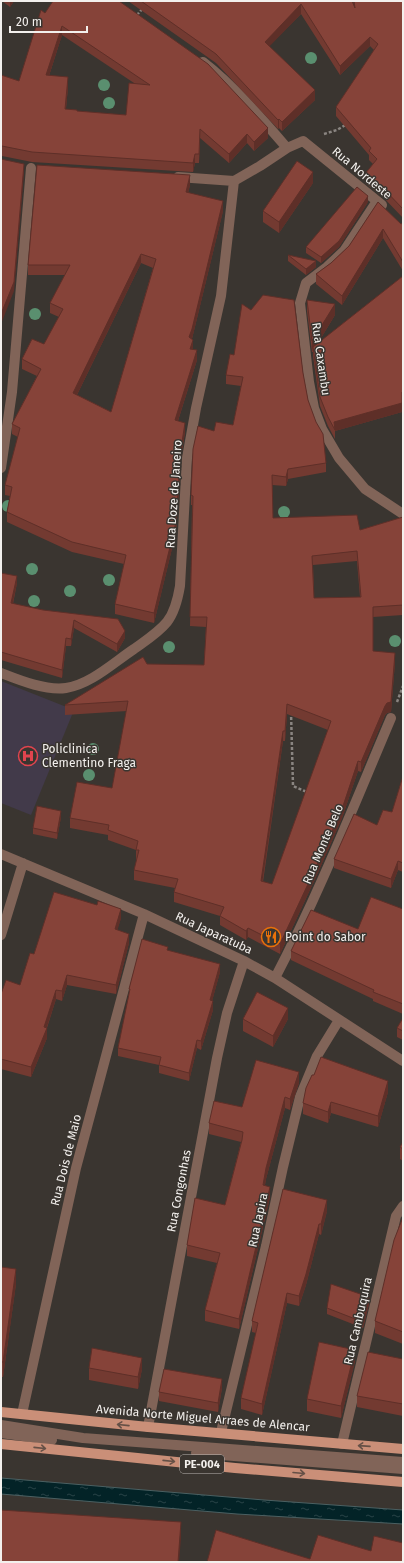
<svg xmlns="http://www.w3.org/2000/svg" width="404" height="1563" font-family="'Fira Sans',sans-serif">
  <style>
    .medical { fill: #423a4a }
    .water { fill: url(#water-ripples); stroke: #4b6062 }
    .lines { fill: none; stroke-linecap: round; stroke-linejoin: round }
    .path { stroke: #8a8581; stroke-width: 2.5; stroke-dasharray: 3 2; stroke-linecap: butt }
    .pedestrian { stroke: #816458; stroke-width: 10 }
    .minor { stroke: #816458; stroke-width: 10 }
    .primary { stroke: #ca8f78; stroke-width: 10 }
    .tree { fill: #5a8f6f }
    .wall { fill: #733a31; fill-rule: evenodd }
    .shaded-wall { fill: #5e2f28 }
    .building { fill: #864339; stroke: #5e2f28; fill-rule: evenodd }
    .oneway { stroke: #655046 }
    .labels { text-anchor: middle; stroke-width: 3; stroke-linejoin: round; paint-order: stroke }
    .shield { fill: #3a3530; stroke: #bcb8b4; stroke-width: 1 }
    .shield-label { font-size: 11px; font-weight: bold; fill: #f3f0ed }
    .street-label { font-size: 12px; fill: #f3f0ed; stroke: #3a3530 }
    .poi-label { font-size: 12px; fill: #f3f0ed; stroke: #3a3530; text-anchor: start }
  </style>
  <defs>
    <pattern id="water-ripples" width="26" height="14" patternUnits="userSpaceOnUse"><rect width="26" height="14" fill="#032327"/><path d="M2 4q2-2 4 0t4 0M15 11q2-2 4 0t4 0" fill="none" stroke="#284347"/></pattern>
  </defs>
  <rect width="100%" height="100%" fill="#3a3530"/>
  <!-- medical -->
  <path class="medical" d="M 1,681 L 74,710 L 31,815 L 1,803 Z"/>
  <!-- water -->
  <path class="water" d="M 1,1478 L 264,1500 L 403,1510 L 403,1524 L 237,1514 L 1,1494 Z"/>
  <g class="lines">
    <!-- path -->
    <path class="path" d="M 137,15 L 143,8
      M 324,134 L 337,130 L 347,124
      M 397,702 L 403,686
      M 291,712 L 293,786 L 307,792"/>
    <!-- pedestrian -->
    <path class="pedestrian" d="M 1,1425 L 83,1438 L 403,1462
      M 1,1433 L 52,1440
      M 196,1453 L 403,1469"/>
    <!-- minor -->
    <path class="minor" d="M 203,62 C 232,84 263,120 287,148
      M 178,177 L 234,181
      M 234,181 L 260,166 L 287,148 L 303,141 L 382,205
      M 377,201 L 344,251 L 327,267 L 306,283 L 300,303 L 309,382 L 314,408 L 322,429 L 339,458 L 365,489 L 403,514
      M 1,468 L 12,392 L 31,168
      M 1,673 C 19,680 46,691 66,688 C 91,684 113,663 134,649 C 145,641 158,633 167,622 C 175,612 178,598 180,586 L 187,458 L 196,408 L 221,296 L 234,181
      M 1,854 L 144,914 L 244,961 L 275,978 L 403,1061
      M 1,935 L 23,863
      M 275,978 C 319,894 354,805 391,718
      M 22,1414 L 76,1168 L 144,914
      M 148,1427 L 217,1058 L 227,1013 L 244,961
      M 221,1432 L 266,1246 L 283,1167 L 300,1097 L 317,1056 L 339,1020
      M 342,1444 L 396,1216 L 403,1206"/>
    <!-- primary -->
    <path class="primary" d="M 1,1412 L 148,1427 L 403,1449
      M 1,1444 L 235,1468 L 403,1482"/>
  </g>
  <!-- trees -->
  <g class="tree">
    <circle cx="311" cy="58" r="6"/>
    <circle cx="104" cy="85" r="6"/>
    <circle cx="109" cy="103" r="6"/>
    <circle cx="35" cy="314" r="6"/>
    <circle cx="8" cy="506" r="6"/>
    <circle cx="284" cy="512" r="6"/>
    <circle cx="32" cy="569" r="6"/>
    <circle cx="109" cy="580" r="6"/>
    <circle cx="70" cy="591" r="6"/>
    <circle cx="34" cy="601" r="6"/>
    <circle cx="395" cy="641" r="6"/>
    <circle cx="169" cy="647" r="6"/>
    <circle cx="93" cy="749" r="6"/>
    <circle cx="89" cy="775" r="6"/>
  </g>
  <!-- wall -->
  <path class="wall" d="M 2,1 L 14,1 L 10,7 Z
    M 128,1 L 352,1 L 354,5 L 353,1 L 403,1 L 403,218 L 382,196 L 365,183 L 365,174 L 373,164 L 369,160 L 369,155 L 336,116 L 336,107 L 374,50 L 370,46 L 340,75 L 301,14 L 269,46 L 315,100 L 282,131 L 279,128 L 278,129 L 216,63 Z
    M 45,13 L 268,138 L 254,151 L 247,143 L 229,163 L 200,138 L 199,163 L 195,163 L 193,172 L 32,162 L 2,156 L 1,156 L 1,75 L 19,81 ZM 62,35 L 134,83 L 126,115 L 77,111 L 66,109 L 68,87 L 49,76 Z
    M 313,183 L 279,233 L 263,222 L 263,211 Z
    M 190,185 L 188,193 L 223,211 L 192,339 L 193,350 L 197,360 L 178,421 L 185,432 L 181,458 L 176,532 L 154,623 L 115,614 L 115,604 L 124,564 L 72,552 L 7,522 L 7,512 L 10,496 L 5,495 L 5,485 L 18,437 L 12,434 L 12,424 L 37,376 L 22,369 L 22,359 L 44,344 L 59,317 L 50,313 L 50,303 L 65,275 L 28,275 L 28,265 ZM 141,263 L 153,268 L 111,412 L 77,395 Z
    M 368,202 L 339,247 L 321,263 L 306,253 L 306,247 Z
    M 378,202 L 401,224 L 403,223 L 403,271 L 383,238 L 342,305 L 316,284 L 316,274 L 331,263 L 349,246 Z
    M 288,255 L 316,267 L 306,275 L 288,261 Z
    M 403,276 L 403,401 L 402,401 L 402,412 L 335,431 L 335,439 L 328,426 L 320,406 L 313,356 L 313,352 L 312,352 L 307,311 L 307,300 L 335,315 L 318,343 Z
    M 303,373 L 308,400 L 326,463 L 326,472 L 288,479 L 286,486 L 272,485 L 273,518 L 360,530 L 403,517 L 403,615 L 373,617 L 373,651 L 395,662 L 391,712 L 387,713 L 385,715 L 361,772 L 358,771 L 342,818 L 315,879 L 280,954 L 248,937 L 246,940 L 220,925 L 220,916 L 174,902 L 174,892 L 175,888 L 134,880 L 134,870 L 137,860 L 136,860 L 136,850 L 108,840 L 108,835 L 70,828 L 70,818 L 112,788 L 127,711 L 65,715 L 65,705 L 147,664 L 204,665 L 206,627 L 190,626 L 192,505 L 191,505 L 191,495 L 214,431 L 233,425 L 241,386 L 226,384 L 226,375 ZM 357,561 L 360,597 L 314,598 L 313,565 ZM 287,714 L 328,730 L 272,884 L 263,882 L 283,741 L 285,741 Z
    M 1,573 L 17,583 L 13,604 L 43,610 L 125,638 L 117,652 L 74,628 L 71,646 L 66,646 L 62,678 L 1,660 Z
    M 403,776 L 403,872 L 398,870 L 391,888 L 334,868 L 334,859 L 392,812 Z
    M 61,817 L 57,839 L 33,834 L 33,828 Z
    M 403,909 L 403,1014 L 373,1001 L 373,999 L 291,960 L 291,951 L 358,929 Z
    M 121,918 L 117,930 L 129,943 L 116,994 L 67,985 L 62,1001 L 56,999 L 47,1028 L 47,1038 L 31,1077 L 1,1069 L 1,994 L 20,985 L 34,954 Z
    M 168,951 L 220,972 L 212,1001 L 213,1010 L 201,1050 L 197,1048 L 189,1081 L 159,1073 L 159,1065 L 118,1056 L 118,1048 L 129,995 L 129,989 Z
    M 403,1018 L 403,1040 L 397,1037 L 397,1028 Z
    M 243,1019 L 288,1019 L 273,1047 L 243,1031 Z
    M 299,1083 L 290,1110 L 285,1108 L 266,1179 L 265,1185 L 270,1197 L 239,1329 L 205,1321 L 205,1310 L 217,1263 L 187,1256 L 187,1245 L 225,1205 L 241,1142 L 209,1134 L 209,1123 L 242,1107 Z
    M 388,1092 L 378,1127 L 331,1113 L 328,1123 L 303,1114 L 303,1103 Z
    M 403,1142 L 403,1161 L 400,1159 L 400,1147 Z
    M 327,1211 L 321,1235 L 319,1234 L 306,1285 L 299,1306 L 287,1303 L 262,1415 L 241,1409 L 241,1398 L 256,1333 L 252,1332 L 252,1321 Z
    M 403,1217 L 403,1344 L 375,1333 L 375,1321 Z
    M 1,1267 L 16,1284 L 3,1377 L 1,1377 Z
    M 369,1304 L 363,1328 L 327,1314 L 327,1308 Z
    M 403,1359 L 403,1416 L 357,1407 L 357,1396 Z
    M 355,1361 L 341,1418 L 307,1411 L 307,1399 Z
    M 89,1368 L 142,1369 L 138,1389 L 89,1380 Z
    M 222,1388 L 218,1412 L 159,1401 L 159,1392 Z"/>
  <!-- shaded-wall -->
  <path class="shaded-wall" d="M 10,1 L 14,1 L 10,7 Z
    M 301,4 L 301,14 L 265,51 L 265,42 Z
    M 62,26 L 62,35 L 46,85 L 46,75 Z
    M 370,37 L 370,46 L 340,75 L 340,66 Z
    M 68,77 L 68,87 L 65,118 L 65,109 Z
    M 315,90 L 315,100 L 282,131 L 282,122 Z
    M 279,119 L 279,128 L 278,129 L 278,120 Z
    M 268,128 L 268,138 L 254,151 L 254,142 Z
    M 200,129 L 200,138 L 199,163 L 199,154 Z
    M 247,134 L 247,143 L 229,163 L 229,154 Z
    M 2,146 L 2,156 L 1,156 L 1,147 Z
    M 195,154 L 195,163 L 193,172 L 193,163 Z
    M 24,164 L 24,173 L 14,291 L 1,324 L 1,314 Z
    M 313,172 L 313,183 L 279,233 L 279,222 Z
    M 190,175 L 190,185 L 186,202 L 186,192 Z
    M 368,196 L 368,202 L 339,247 L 321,263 L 321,257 Z
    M 223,201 L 223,211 L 192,339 L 189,347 L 189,337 Z
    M 383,229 L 383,238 L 342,305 L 342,296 Z
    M 141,254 L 141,263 L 73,403 L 73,393 Z
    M 316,261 L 316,267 L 306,275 L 306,269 Z
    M 335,304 L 335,315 L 313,351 L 313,347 L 312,352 L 312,341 Z
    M 193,340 L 193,350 L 190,349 Z
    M 197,350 L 197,360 L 175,430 L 175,420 Z
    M 402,403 L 402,412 L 335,431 L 334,422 Z
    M 185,423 L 185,432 L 181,458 L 176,532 L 154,623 L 154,613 Z
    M 288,469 L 288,479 L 286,486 L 286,477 Z
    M 17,576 L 17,583 L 11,611 L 11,603 Z
    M 74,620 L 74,628 L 71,646 L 71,639 Z
    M 125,631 L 125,638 L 117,652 L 117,644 Z
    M 66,638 L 66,646 L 62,678 L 62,670 Z
    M 395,653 L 395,662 L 391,712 L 387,713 L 385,715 L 361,772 L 361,762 Z
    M 287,704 L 287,714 L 285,741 L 285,731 Z
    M 283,731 L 283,741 L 261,891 L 261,881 Z
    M 358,761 L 358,771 L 342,818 L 315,879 L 280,954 L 280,944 Z
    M 61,811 L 61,817 L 57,839 L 57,833 Z
    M 398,861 L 398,870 L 391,888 L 391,879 Z
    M 121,909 L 121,918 L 115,939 L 115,929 Z
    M 248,928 L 248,937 L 246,940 L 246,931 Z
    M 129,934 L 129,943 L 116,994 L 116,985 Z
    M 220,964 L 220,972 L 210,1009 L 210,1000 Z
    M 67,975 L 67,985 L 62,1001 L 62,991 Z
    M 56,990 L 56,999 L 44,1036 L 44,1027 Z
    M 213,1001 L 213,1010 L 201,1050 L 201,1041 Z
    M 288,1008 L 288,1019 L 273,1047 L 273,1036 Z
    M 47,1028 L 47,1038 L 31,1077 L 31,1067 Z
    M 197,1040 L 197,1048 L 189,1081 L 189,1073 Z
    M 299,1072 L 299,1083 L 290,1110 L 290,1099 Z
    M 388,1081 L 388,1092 L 378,1127 L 378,1116 Z
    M 285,1097 L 285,1108 L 266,1179 L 263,1196 L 263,1185 L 266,1168 Z
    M 331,1102 L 331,1113 L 328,1123 L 328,1112 Z
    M 270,1187 L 270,1197 L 239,1329 L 239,1319 Z
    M 327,1200 L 327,1211 L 321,1235 L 321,1224 Z
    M 319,1224 L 319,1234 L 306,1285 L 299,1306 L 299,1296 Z
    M 16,1269 L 16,1284 L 3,1377 L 3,1362 Z
    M 287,1293 L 287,1303 L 262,1415 L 262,1404 Z
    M 369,1297 L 369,1304 L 363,1328 L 363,1322 Z
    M 355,1350 L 355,1361 L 341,1418 L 341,1406 Z
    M 142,1358 L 142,1369 L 138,1389 L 138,1377 Z
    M 222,1379 L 222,1388 L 218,1412 L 218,1403 Z
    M 181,1522 L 181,1538 L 179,1562 L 178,1562 Z"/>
  <!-- building -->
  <path class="building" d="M 53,1 L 119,1 L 208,64 L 268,128 L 254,142 L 247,134 L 229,154 L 200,129 L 199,154 L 195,154 L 193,163 L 32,152 L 2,146 L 1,147 L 1,75 L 19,81 L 41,10 L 45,13 ZM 62,26 L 150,85 L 129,83 L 126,115 L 77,111 L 77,110 L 65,109 L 68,77 L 46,75 Z
    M 141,1 L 352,1 L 355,8 L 354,1 L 403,1 L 403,209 L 382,187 L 365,174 L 377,159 L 369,151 L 371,148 L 336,107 L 378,44 L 370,37 L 340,66 L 301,4 L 265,42 L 315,90 L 282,122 L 279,119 L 278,120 L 216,54 Z
    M 1,159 L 24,164 L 14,282 L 1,314 Z
    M 297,161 L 313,172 L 279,222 L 263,211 Z
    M 37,165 L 190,175 L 186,192 L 223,201 L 192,329 L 189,337 L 193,340 L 190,349 L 197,350 L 175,420 L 185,423 L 181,448 L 176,522 L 154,613 L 115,604 L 126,555 L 72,542 L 7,512 L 12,487 L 5,485 L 20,428 L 12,424 L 41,369 L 22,359 L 32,339 L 44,344 L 63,309 L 50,303 L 70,265 L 28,265 ZM 141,254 L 156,259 L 111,412 L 73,393 Z
    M 357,187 L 368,196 L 339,241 L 321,257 L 306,247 Z
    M 378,202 L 401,224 L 403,223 L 403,262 L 383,229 L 342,296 L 316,274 L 331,263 L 349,246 Z
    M 288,255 L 316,261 L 306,269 Z
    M 403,276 L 403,392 L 402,392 L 402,403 L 334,422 L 335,430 L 328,417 L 320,397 L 313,347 Z
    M 263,295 L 294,300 L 303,373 L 308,400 L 316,422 L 323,434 L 326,463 L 288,469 L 286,477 L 272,475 L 273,518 L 357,515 L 360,530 L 403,517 L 403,605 L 373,607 L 373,651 L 395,653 L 391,702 L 387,703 L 385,706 L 361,762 L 358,761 L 342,809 L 315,869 L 280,944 L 248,928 L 246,931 L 220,916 L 224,907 L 174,892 L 178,879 L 134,870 L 139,850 L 136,850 L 138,841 L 108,830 L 109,825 L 70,818 L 77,782 L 112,788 L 128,701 L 65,705 L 143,657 L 147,664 L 204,665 L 207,617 L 190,617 L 193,496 L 191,495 L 193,449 L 198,426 L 214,431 L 216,422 L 233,425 L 243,377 L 226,375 L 230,354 L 234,355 L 242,304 L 251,310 ZM 357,551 L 361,597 L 314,598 L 312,556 ZM 287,704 L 331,721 L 272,884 L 261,881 L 283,731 L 285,731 Z
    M 307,300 L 335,304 L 312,341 Z
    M 1,573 L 17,576 L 11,603 L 43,610 L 118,619 L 125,631 L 117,644 L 74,620 L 71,639 L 66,638 L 62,670 L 1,652 Z
    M 403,776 L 403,863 L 398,861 L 391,879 L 334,859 L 354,814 L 377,825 L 383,810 L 392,812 Z
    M 37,806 L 61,811 L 57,833 L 33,828 Z
    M 54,892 L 97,905 L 98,901 L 121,909 L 115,929 L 129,934 L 116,985 L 67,975 L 62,991 L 56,990 L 44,1027 L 47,1028 L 31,1067 L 1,1059 L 1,994 L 6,980 L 20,985 L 30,953 L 34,954 Z
    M 371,897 L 403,909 L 403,1004 L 373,992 L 374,990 L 291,951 L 311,910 L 358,929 Z
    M 142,939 L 168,947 L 167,950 L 220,964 L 210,1000 L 213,1001 L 201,1041 L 197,1040 L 189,1073 L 159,1065 L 161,1057 L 118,1048 L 130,989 L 129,989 Z
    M 257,992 L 288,1008 L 273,1036 L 243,1019 Z
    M 403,1018 L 403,1031 L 397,1028 Z
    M 321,1057 L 388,1081 L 378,1116 L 331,1102 L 328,1112 L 303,1103 L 306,1088 L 312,1075 L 314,1075 Z
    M 256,1060 L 299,1072 L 290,1099 L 285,1097 L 266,1168 L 263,1185 L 270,1187 L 239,1319 L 205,1310 L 220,1253 L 187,1245 L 195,1198 L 225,1205 L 242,1140 L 243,1132 L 209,1123 L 214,1101 L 242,1107 Z
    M 403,1142 L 403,1149 L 400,1147 Z
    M 283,1189 L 327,1200 L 321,1224 L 319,1224 L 306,1274 L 299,1296 L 287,1293 L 262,1404 L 241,1398 L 258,1323 L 252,1321 Z
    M 403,1217 L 403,1332 L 375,1321 L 394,1240 Z
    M 1,1267 L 16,1269 L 3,1362 L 1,1362 Z
    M 331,1284 L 369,1297 L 363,1322 L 327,1308 Z
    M 319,1342 L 355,1350 L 341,1406 L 307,1399 Z
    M 92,1348 L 142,1358 L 138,1377 L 89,1368 Z
    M 368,1352 L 403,1359 L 403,1404 L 357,1396 Z
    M 164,1369 L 222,1379 L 218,1403 L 159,1392 Z
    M 1,1510 L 181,1522 L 178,1562 L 1,1562 Z
    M 216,1530 L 310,1559 L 318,1535 L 371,1551 L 374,1536 L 403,1543 L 403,1562 L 207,1562 Z"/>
  <!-- one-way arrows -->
  <defs><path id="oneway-shaft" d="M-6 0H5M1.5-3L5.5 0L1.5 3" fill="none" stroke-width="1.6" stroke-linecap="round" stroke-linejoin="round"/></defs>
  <g class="oneway">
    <use href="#oneway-shaft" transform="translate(123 1425) rotate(-174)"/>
    <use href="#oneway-shaft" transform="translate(364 1446) rotate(-176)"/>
    <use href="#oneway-shaft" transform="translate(40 1448) rotate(6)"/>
    <use href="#oneway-shaft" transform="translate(169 1461) rotate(6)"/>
    <use href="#oneway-shaft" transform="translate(299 1473) rotate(5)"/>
  </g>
  <!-- icons -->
  <defs>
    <symbol id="hospital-ring" viewBox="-11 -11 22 22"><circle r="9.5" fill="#3a3530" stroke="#e0444e" stroke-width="1.5"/><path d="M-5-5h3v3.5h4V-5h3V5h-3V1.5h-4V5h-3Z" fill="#e0444e"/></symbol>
    <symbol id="restaurant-ring" viewBox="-11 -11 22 22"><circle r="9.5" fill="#3a3530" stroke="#e8710a" stroke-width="1.5"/><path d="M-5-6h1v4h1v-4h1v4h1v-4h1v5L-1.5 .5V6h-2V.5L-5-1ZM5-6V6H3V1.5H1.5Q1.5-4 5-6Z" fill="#e8710a"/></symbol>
  </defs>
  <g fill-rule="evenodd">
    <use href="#hospital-ring" x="17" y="745" width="22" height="22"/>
    <use href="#restaurant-ring" x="260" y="926" width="22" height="22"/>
  </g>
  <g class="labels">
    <!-- shield labels -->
    <rect class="shield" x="180" y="1455" width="44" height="18" rx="3"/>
    <g class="shield-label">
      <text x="202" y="1468">PE-004</text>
    </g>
    <!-- street labels -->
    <g class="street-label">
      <text transform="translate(362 173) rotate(40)" y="4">Rua Nordeste</text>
      <text transform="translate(321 359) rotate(82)" y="4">Rua Caxambu</text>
      <text transform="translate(174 494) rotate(-86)" y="4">Rua Doze de Janeiro</text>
      <text transform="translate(323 844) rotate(-67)" y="4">Rua Monte Belo</text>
      <text transform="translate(214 933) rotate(25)" y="4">Rua Japaratuba</text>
      <text transform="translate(66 1160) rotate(-76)" y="4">Rua Dois de Maio</text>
      <text transform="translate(179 1191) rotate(-79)" y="4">Rua Congonhas</text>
      <text transform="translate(258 1220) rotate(-78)" y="4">Rua Japira</text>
      <text transform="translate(358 1321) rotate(-77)" y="4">Rua Cambuquira</text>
      <text transform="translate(203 1418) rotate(5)" y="4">Avenida Norte Miguel Arraes de Alencar</text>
    </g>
    <!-- poi labels -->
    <g class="poi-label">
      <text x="42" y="753">Policlinica<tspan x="42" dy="14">Clementino Fraga</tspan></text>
      <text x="285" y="941">Point do Sabor</text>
    </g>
  </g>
  <!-- border -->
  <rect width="404" height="1563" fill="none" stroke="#f3f0ed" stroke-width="4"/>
  <!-- scale -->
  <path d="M10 26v6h77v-6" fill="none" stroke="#f3f0ed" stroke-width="2"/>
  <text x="16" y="26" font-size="12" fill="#f3f0ed" stroke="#3a3530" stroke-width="3" paint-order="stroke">20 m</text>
</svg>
